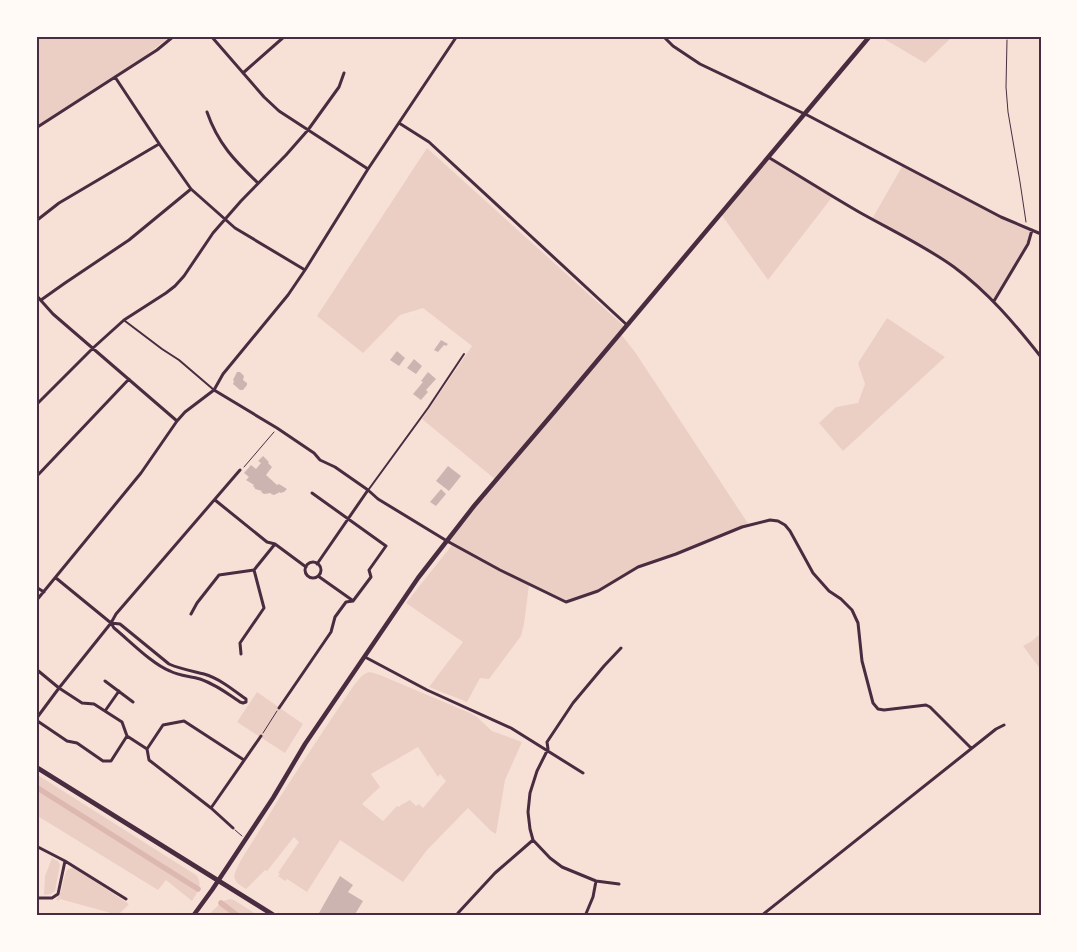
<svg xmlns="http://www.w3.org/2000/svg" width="1077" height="952" font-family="'Roboto Serif',serif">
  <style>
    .green { fill: #ebcfc5; fill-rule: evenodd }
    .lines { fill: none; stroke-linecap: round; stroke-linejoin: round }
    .canal { stroke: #dcb8b0; stroke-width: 5.5 }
    .building { fill: #ccb4b1 }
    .path { stroke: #4a2c40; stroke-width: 1 }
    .service { stroke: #4a2c40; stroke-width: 2 }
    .minor { stroke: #4a2c40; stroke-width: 3 }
    .secondary { stroke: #4a2c40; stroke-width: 4.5 }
    .primary { stroke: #4a2c40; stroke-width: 5 }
    .neatline { fill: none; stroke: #4a2c40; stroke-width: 2 }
  </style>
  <rect width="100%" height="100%" fill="#f7e1d7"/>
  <!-- green -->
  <path class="green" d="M 36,36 L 171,36 L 116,78 L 36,128 Z
    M 879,36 L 953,36 L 925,63 Z
    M 427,148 L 625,327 L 620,333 L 635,352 L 749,525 L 636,568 L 598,591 L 564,603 L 529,585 L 524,624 L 521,636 L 489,679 L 480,678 L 467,702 L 429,687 L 463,642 L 406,603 L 452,545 L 447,541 L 496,480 L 422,419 L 472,346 L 423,308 L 400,315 L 363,353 L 317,316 Z
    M 768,157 L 833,196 L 768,280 L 721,214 Z
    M 903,165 L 1001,217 L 1032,230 L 1028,244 L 994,301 L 955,267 L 931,252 L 872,219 Z
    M 887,318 L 945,357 L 843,451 L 819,423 L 836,407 L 858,403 L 865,384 L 858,363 Z
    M 1041,633 L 1041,670 L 1023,646 L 1032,641 Z
    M 370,672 L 380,675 L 470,713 L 477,717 L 492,731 L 522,742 L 505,780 L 496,834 L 491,831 L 468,808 L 427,850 L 403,882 L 340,840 L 307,892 L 287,879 L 285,881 L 278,876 L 280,874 L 278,873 L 299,842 L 294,837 L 267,871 L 265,870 L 246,889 L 237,883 L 234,877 C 237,863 251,845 258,833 C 288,783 321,734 354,685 C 359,680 362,673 370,672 ZM 418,747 L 438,777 L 440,774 L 446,781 L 423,808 L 419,804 L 416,806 L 410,800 L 401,805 L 399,807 L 397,806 L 383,821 L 362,804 L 380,787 L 371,774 Z
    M 257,692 L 303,724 L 285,753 L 237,722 Z
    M 36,774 L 196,875 C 204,884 197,893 192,901 L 166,880 L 158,890 L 36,815 Z
    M 52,858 L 58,861 L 60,865 L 55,891 L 51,894 L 44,895 L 45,876 Z
    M 73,868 L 74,868 L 129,904 L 118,915 L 60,899 L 58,901 L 56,899 C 65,890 61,878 68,869 Z
    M 230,899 L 234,900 L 259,916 L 207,916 L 223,901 Z"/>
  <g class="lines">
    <!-- canal -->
    <path class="canal" d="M 36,787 L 198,889
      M 221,903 L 238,916"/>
  </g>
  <!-- building -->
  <path class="building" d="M 441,340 L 448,344 L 446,346 L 444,345 L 438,352 L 434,350 Z
    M 397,351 L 405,358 L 399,366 L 390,360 Z
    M 414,359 L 422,366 L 416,374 L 407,368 Z
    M 237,372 L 240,372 L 244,376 L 243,380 L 247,383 L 247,385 L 243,390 L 240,390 L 233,384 L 234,381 L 233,380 Z
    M 428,372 L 436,379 L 426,390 L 428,392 L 421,400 L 413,394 L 423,382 L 421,381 Z
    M 263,456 L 269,462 L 268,463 L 272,467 L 266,475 L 277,485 L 279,484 L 287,489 L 284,492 L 280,493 L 280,492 L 274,495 L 271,494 L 271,493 L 264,494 L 261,492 L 262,491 L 255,489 L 255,488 L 253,486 L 254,485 L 246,480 L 249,477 L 244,473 L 251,465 L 256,469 L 261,463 L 258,461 Z
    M 448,466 L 461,476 L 449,491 L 436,481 Z
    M 441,489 L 446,494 L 436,506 L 430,502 Z
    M 340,876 L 353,885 L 348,892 L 363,901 L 354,916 L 324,916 L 319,913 Z"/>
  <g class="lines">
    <!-- path -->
    <path class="path" d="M 1007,40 L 1006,87 L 1008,112 L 1020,182 L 1026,222
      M 244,467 L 274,432
      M 263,733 L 277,711
      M 235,830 L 242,836"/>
    <!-- service -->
    <path class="service" d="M 125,321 L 162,349 L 179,360 L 214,390
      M 369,489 L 428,408 L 464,354"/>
    <!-- minor -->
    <path class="minor" d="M 211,36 L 264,97 L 279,111 L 368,169
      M 663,36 L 673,46 L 700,64 L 809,116 L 1001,217 L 1041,234
      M 1007,37 L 1007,36
      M 243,73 L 285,36
      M 115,77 L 160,145 L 191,189 L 235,228 L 305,270
      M 207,112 C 218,144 235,161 258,183
      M 399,123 L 429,142 L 627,325
      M 36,128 L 157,50 L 174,36
      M 768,157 C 798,175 828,194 859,212 C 891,230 925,246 954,267 C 988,292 1015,324 1041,357
      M 36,221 L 59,203 L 159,144
      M 36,295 L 53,314 L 177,421
      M 41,300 L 65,283 L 129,240 L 191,189
      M 994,301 L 1028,244 L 1032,230
      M 214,390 L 277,428 L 314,453 L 320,460 L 335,467 L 368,490 L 378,499 L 447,541 L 500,570 L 566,602 L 598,591 L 638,567 L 676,554 L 742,527 L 770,520 L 778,521 L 785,525 L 790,531 L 813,573 L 829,591 L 841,599 L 852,610 L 858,623 L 862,661 L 873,703 L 878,709 L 884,710 L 926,705 L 930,707 L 971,748
      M 36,405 L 93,348 L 124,320 L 166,293 L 175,286 L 184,276 L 213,233 L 241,201 L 286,155 L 308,130 L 339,87 L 344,73
      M 36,477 L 129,379
      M 215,500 L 267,542 L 275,544 L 306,567
      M305 570a8 8 0 1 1 16 0a8 8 0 1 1-16 0Z
      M 317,564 L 368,490
      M 318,576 L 352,600
      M 56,578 L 111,623 L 114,628 C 130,641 152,664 170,671 C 179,676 190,676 200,679 C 215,684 227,693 240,702 L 243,703 L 246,702 L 246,699 L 243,697 C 231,688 218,678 204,674 C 192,671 180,669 169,664 L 120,624 L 111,623
      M 36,587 L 44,592
      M 36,601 L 141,473 L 177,421 L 185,412 L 214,390 L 223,374 L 288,295 L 305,270 L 368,169 L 457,36
      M 191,614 L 197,603 L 219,575 L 254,570
      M 241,654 L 240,643 L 264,608 L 254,570 L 275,544
      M 365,657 L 427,690 L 511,728 L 583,773
      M 36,669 L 59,688 L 82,703 L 94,704 L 122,722 L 127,736 L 147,749 L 149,760 L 211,808 L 261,736
      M 105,681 L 133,702
      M 279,708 L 331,632 L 335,617 L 346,602 L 353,601 L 371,577 L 369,570 L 386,546 L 312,493
      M 105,711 L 119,691
      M 36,719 L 59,688 L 111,623 L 116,614 L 240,470
      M 36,720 L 67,741 L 77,743 L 103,761 L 111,761 L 127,736
      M 147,749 L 163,725 L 184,721 L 244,760
      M 548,749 L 537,771 L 530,793 L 528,812 L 530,829 L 533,840 L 550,858 L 562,867 L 596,881 L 619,884
      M 548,749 L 547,742 L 573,703 L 604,666 L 621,648
      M 211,808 L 233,828
      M 36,846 L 65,861 L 126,899
      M 36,898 L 52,898 L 58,894 L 65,861
      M 458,913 L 495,873 L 533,840
      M 585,916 L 593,897 L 596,881
      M 761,916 L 996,729 L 1004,725"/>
    <!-- secondary -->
    <path class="secondary" d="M 193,916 L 212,890 L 273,798 L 305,744 L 418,578 L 474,506 L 555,411 L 870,36"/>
    <!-- primary -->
    <path class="primary" d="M 36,767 L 275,916"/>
  </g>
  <!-- border -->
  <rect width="1077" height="952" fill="none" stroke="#fffaf5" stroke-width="75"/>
  <rect x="38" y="38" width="1002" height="876" class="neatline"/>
</svg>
